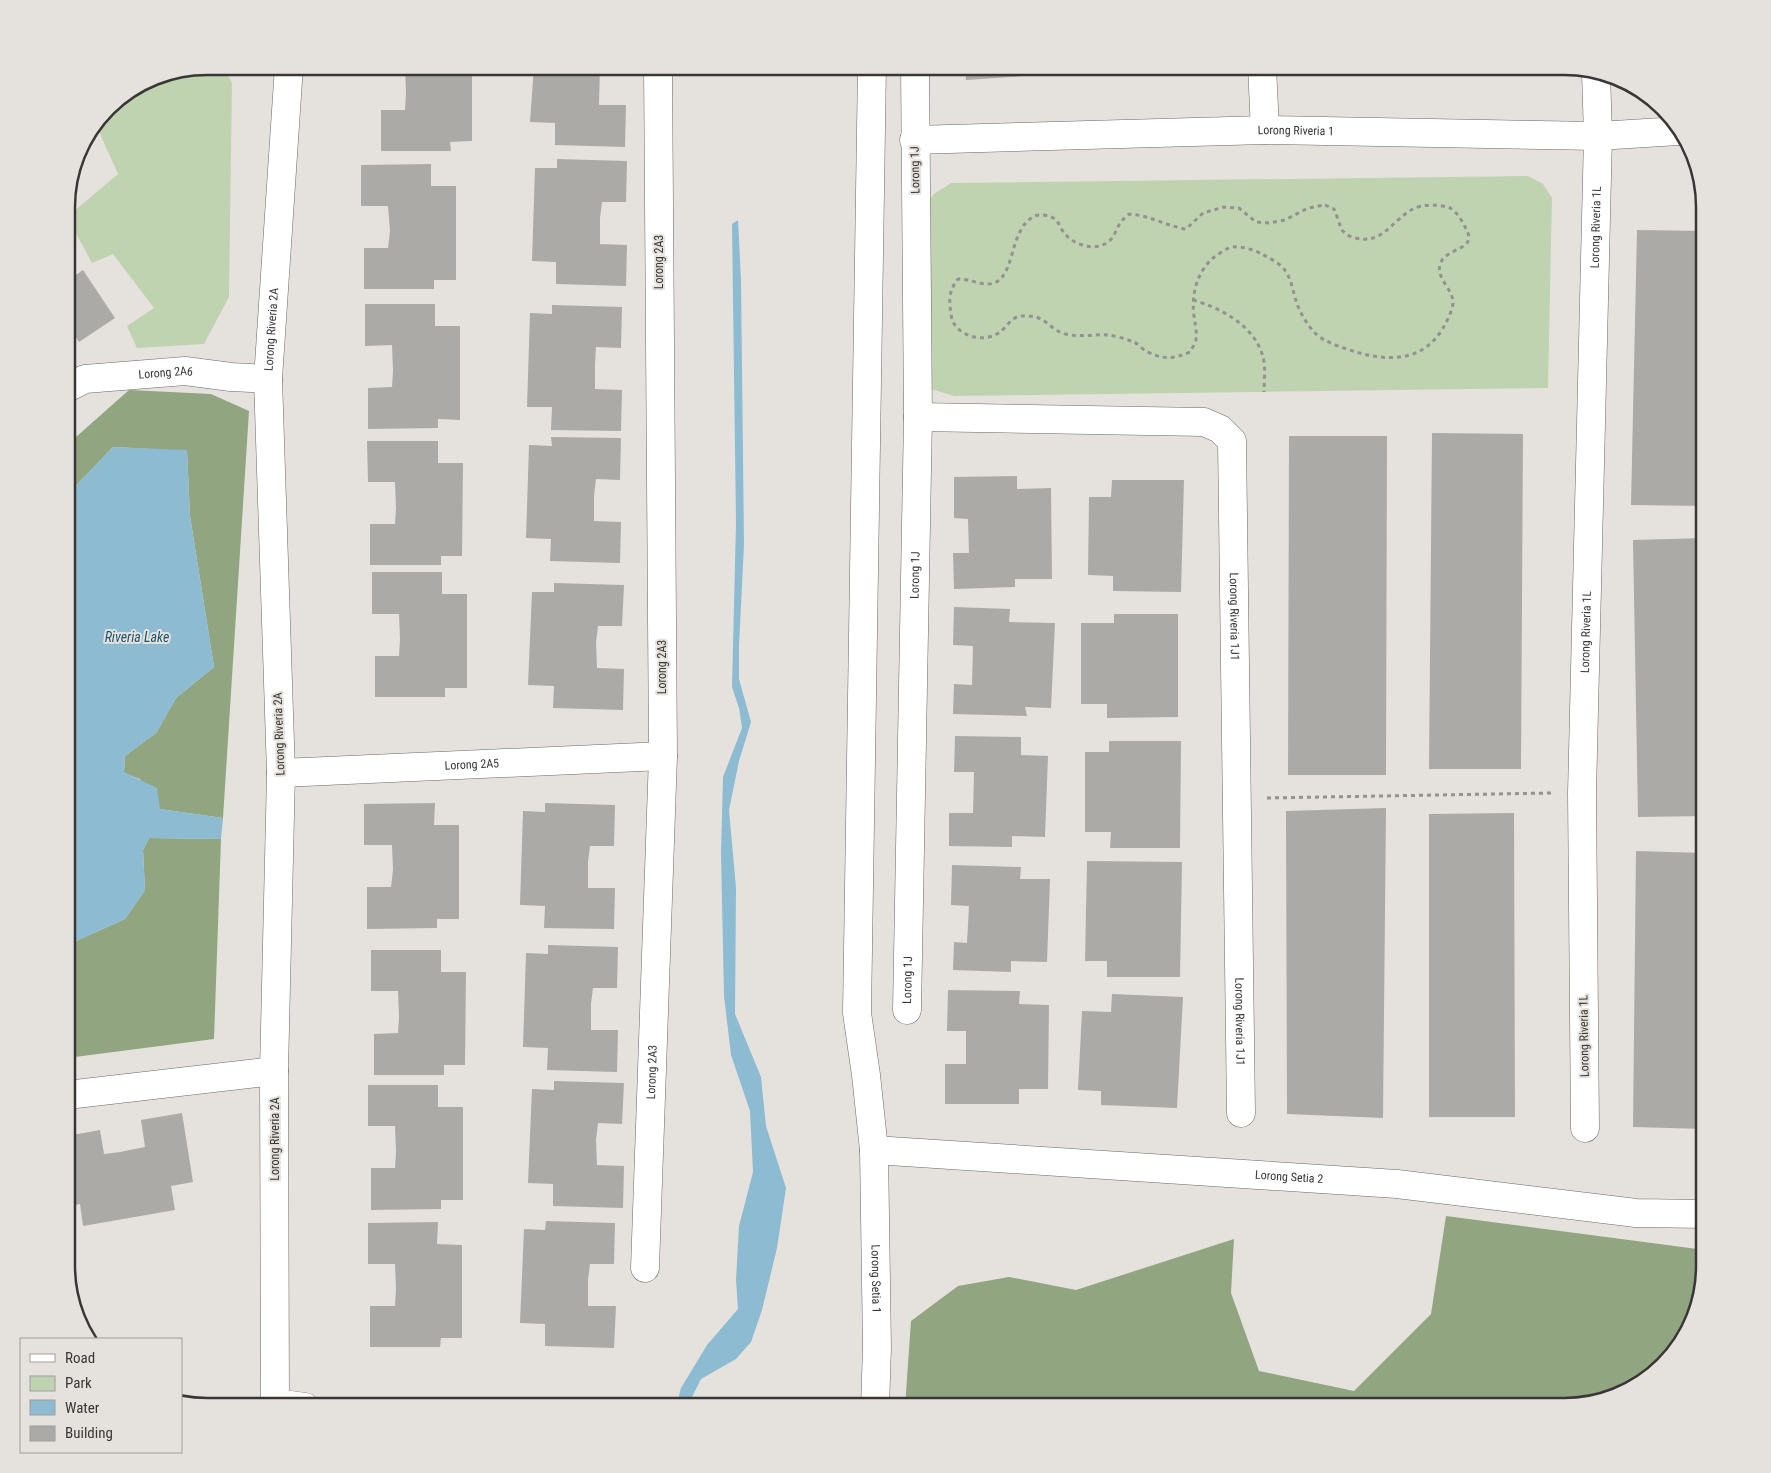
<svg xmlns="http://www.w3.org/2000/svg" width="1771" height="1473" font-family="'Roboto Condensed',sans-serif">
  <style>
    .green { fill: #bfd3b1 }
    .forest { fill: #90a580 }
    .water { fill: #8dbbd1 }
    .building { fill: #acaaa6 }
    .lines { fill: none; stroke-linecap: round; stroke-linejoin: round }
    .minor-casing { stroke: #6a6865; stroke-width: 29 }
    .path { stroke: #949290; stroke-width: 3; stroke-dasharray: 4 4; stroke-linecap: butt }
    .minor { stroke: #fff; stroke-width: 28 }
    .labels { text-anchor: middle; stroke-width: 4; stroke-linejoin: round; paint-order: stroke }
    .street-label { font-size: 12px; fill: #383736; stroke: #e5e2de }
    .water-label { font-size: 14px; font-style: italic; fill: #1b556d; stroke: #e5e2de }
    .rim { fill: none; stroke: #383736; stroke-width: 2.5 }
  </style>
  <rect width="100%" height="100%" fill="#e5e2de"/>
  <!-- green -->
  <path class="green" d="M 207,66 L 223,66 L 232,83 L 229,297 L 204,344 L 137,348 L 127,326 L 154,308 L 113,254 L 92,263 L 67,217 L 118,174 L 96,125 L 114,101 L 154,77 Z
    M 1528,176 L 1543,184 L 1552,198 L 1548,388 L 954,396 L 931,389 L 922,209 L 934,194 L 951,183 Z"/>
  <!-- forest -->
  <path class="forest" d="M 129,390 L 211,394 L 249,411 L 223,818 L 160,809 L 140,779 L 124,773 L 125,756 L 156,733 L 176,698 L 214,667 L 190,516 L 187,451 L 113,447 L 67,495 L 67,445 Z
    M 149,838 L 221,839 L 214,1039 L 67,1058 L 67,945 L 125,919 L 145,890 L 143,850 Z
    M 1446,1216 L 1705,1250 L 1705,1266 L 1694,1319 L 1670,1359 L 1618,1396 L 1564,1407 L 905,1407 L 911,1321 L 958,1286 L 1009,1277 L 1076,1290 L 1234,1239 L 1231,1293 L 1259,1371 L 1354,1391 L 1431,1314 Z"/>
  <!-- water -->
  <path class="water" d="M 738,220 L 741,280 L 744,544 L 739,646 L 739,679 L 751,722 L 739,761 L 729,810 L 736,888 L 735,1014 L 761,1077 L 766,1126 L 786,1188 L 777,1248 L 762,1310 L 751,1342 L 736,1359 L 701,1379 L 688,1405 L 691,1407 L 676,1407 L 681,1388 L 707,1345 L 738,1309 L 736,1280 L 739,1226 L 753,1172 L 750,1111 L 731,1055 L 724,996 L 721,853 L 723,777 L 742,728 L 739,708 L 732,687 L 736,523 L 732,224 Z
    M 113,447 L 187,450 L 190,516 L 214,667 L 176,698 L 156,733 L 125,756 L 124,772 L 157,788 L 160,809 L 223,818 L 221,839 L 149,838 L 143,850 L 145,890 L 125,919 L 67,945 L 67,495 Z"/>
  <!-- building -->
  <path class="building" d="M 405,66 L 472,66 L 472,141 L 450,142 L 451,151 L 381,151 L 381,110 L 405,110 L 406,93 Z
    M 534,66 L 600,66 L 599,105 L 626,105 L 625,147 L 555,145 L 555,123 L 530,122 Z
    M 965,66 L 1039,66 L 1039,75 L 966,80 Z
    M 1108,66 L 1189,66 L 1189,71 L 1108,75 Z
    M 557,159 L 627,161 L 626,202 L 602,202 L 600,218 L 600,244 L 627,245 L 626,286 L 556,284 L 556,262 L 532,261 L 535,168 L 557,168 Z
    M 431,164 L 431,186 L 456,186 L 456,280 L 434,280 L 434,289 L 364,289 L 364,248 L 388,248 L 390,231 L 388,206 L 361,206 L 361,165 Z
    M 1637,230 L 1705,231 L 1705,506 L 1631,505 Z
    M 83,270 L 115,318 L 79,342 L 67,323 L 67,281 Z
    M 365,304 L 435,304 L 435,326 L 460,326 L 460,420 L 438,419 L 438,428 L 368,429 L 368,388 L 392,387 L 393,371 L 392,345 L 365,346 Z
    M 552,305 L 622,307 L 621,348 L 596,347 L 595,364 L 595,389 L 622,390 L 621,431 L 551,430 L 552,407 L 527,407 L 530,313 L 552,314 Z
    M 1432,433 L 1523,434 L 1521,769 L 1429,769 Z
    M 1289,436 L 1387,436 L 1386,775 L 1288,775 Z
    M 551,437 L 621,438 L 620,480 L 596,479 L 594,496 L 594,521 L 621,522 L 620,563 L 550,561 L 551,539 L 526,538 L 529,445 L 552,446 Z
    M 367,441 L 438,441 L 438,463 L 463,463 L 462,556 L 441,556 L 441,565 L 370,565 L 370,524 L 395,524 L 396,508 L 395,482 L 368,482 Z
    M 1017,476 L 1017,489 L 1051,488 L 1052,579 L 1015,579 L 1015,587 L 954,589 L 953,553 L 969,553 L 968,519 L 954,518 L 954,477 Z
    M 1112,480 L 1184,480 L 1181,592 L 1113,591 L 1113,576 L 1088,575 L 1089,497 L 1111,497 Z
    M 1705,538 L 1705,816 L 1638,817 L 1633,540 Z
    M 372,572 L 442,572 L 442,594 L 467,594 L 467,688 L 445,688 L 445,697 L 375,697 L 375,656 L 399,656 L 400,639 L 399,614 L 372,614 Z
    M 554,583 L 624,585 L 622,626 L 598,626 L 596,642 L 597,668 L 624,669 L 623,710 L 553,708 L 554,686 L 528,685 L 532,592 L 554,592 Z
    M 954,607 L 1010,609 L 1009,622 L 1055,623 L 1051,708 L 1025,707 L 1027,716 L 953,714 L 954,684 L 972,685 L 973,646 L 953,645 Z
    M 1114,614 L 1178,614 L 1178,717 L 1107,718 L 1107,704 L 1081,704 L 1081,623 L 1114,623 Z
    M 955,736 L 1021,737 L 1021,755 L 1048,756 L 1045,837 L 1012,836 L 1012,847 L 949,846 L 949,813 L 973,813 L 974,772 L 954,772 Z
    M 1109,741 L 1181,741 L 1180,848 L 1110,848 L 1111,832 L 1085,832 L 1085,752 L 1109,752 Z
    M 435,803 L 434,825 L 459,825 L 459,919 L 437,919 L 437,928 L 367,929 L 367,887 L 391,887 L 393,870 L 392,845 L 364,845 L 364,804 Z
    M 545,803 L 615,805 L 614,846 L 590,846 L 588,862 L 588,888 L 615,888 L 614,929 L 544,928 L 545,906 L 520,905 L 523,811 L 545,812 Z
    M 1386,808 L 1383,1118 L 1287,1114 L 1286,811 Z
    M 1514,813 L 1515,1117 L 1429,1117 L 1429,814 Z
    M 1636,851 L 1705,853 L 1705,1129 L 1633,1127 Z
    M 1087,861 L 1182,862 L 1180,977 L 1107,977 L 1107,961 L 1085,961 Z
    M 952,865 L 1021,867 L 1020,879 L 1050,879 L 1047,962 L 1011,961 L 1011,972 L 953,970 L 954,942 L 967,943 L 969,906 L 951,905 Z
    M 548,945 L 618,947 L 617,988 L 593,988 L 591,1004 L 591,1030 L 618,1030 L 617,1072 L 547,1070 L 548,1048 L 523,1047 L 526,953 L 548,954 Z
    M 371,950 L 441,950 L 441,972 L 466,972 L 465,1065 L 444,1065 L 444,1075 L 374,1075 L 374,1034 L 398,1033 L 399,1017 L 398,991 L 371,991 Z
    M 948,990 L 1020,991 L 1019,1004 L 1049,1005 L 1048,1089 L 1019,1089 L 1019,1104 L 945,1104 L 945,1064 L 966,1064 L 966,1031 L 947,1031 Z
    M 1112,994 L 1183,997 L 1177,1108 L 1101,1105 L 1101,1091 L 1078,1090 L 1082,1011 L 1111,1012 Z
    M 554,1081 L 624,1083 L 622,1124 L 598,1123 L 596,1140 L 597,1165 L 624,1166 L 623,1208 L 553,1206 L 553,1184 L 528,1183 L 532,1089 L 554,1090 Z
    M 368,1085 L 438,1085 L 438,1107 L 463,1107 L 463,1200 L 441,1200 L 441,1209 L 371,1210 L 371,1168 L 395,1168 L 396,1152 L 395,1126 L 368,1126 Z
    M 182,1113 L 193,1182 L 171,1186 L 175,1210 L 83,1226 L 80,1204 L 71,1206 L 67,1181 L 67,1136 L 100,1130 L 104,1154 L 120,1152 L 145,1147 L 141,1120 Z
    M 546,1221 L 615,1223 L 614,1264 L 590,1264 L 588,1280 L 588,1306 L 616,1306 L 614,1348 L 545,1346 L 545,1324 L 520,1323 L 524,1229 L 545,1230 Z
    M 438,1222 L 437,1244 L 462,1245 L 462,1338 L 441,1338 L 440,1347 L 370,1347 L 370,1306 L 395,1306 L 396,1289 L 395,1264 L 368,1264 L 368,1223 Z"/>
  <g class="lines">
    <defs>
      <g id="minor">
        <path id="s1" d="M 872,66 L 857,1013 L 866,1075 L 874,1150 L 877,1348 L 875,1407"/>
        <path d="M 1262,66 L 1265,130"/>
        <path id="s2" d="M 914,140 L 1265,130 L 1598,136 L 1678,131"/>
        <path id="s3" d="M 67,388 L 85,379 L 185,371 L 231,377 L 268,379"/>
        <path id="s4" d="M 918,417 L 1204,422 L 1220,429 L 1232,441 L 1241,1113"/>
        <path id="s5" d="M 281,773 L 663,756"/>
        <path id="s6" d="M 907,1010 L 918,417 L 915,66"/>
        <path d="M 67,1095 L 274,1071"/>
        <path id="s7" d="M 1585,1128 L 1582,793 L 1598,136 L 1596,73"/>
        <path id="s8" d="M 874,1150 L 1397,1184 L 1636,1213 L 1705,1214"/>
        <path id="s9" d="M 645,1268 L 663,756 L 658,66"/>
        <path id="s10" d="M 275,1403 L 274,1071 L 281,773 L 268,379 L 289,66"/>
        <path d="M 271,1407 L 275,1403 L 305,1407"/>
      </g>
    </defs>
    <!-- minor casing -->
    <use href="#minor" class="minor-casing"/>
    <!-- path -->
    <path class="path" d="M 1325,205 L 1334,209 C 1337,215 1339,224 1342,230 C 1345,234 1350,237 1355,238 C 1383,245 1392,220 1413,209 C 1422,204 1440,204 1450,208 C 1457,212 1463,222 1466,229 C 1479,251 1444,247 1440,265 C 1436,278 1454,291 1453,303 C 1452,312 1447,321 1443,328 C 1424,361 1390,362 1356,352 C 1344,348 1325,343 1315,333 C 1308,326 1301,314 1297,304 C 1293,293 1292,279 1284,269 C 1279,263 1269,258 1262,254 C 1254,250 1242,246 1233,247 C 1226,248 1219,254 1213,258 C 1197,272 1191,295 1194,316 C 1195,324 1197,331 1196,339 C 1196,343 1192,348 1190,352 C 1174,359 1162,360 1146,351 C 1142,349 1138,344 1134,342 C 1126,339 1116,336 1108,335 C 1093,334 1077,338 1062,333 C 1052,329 1046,320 1036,317 C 1030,316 1023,315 1017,317 C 1009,320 1005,330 997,334 C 983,342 961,337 953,322 C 951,318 951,312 950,307 C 949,295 951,288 958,279 C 969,279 978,284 988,284 C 1017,284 1007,228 1035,216 C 1040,214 1051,215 1056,220 C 1059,223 1061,229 1064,233 C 1074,245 1094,252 1108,242 C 1115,237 1116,228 1121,222 C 1123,219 1126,217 1129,214 C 1149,215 1166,226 1186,229 L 1203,213 L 1224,207 L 1239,208 L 1256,222 L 1269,223 L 1285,220 L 1308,208 Z
      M 1193,300 C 1221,308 1255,326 1263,357 C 1266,367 1264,381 1264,392
      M 1267,798 L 1551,793"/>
    <!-- minor -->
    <use href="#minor" class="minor"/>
  </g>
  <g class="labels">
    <!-- street labels -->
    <g class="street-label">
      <text dy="4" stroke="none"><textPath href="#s2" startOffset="382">Lorong Riveria 1</textPath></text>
      <text transform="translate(915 170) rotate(-91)" y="4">Lorong 1J</text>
      <text dy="4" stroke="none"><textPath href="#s7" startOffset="901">Lorong Riveria 1L</textPath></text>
      <text transform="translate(659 262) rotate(-90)" y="4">Lorong 2A3</text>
      <text dy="4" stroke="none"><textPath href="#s10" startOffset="1074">Lorong Riveria 2A</textPath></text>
      <text dy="4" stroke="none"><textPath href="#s3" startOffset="101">Lorong 2A6</textPath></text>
      <text dy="4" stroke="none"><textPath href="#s6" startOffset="435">Lorong 1J</textPath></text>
      <text dy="4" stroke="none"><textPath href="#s4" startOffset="496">Lorong Riveria 1J1</textPath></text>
      <text dy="4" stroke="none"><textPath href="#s7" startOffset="496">Lorong Riveria 1L</textPath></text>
      <text transform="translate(662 667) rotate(-90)" y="4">Lorong 2A3</text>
      <text transform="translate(279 734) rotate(-92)" y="4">Lorong Riveria 2A</text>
      <text dy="4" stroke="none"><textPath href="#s5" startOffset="191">Lorong 2A5</textPath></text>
      <text dy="4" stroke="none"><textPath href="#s6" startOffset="30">Lorong 1J</textPath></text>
      <text dy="4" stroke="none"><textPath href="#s4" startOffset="901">Lorong Riveria 1J1</textPath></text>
      <text transform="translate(1584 1036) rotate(-91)" y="4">Lorong Riveria 1L</text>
      <text dy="4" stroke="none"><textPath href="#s9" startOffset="196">Lorong 2A3</textPath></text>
      <text transform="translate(275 1139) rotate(-90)" y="4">Lorong Riveria 2A</text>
      <text dy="4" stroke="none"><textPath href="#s8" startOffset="416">Lorong Setia 2</textPath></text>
      <text dy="4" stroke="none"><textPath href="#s1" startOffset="1214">Lorong Setia 1</textPath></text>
    </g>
    <!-- water labels -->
    <g class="water-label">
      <text x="137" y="642">Riveria Lake</text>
    </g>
  </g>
  <!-- crop -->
  <path d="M0 0H1771V1473H0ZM207 75H1564A132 132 0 0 1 1696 207V1266A132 132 0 0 1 1564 1398H207A132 132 0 0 1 75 1266V207A132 132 0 0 1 207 75Z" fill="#e5e2de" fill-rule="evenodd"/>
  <path class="rim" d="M207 75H1564A132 132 0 0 1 1696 207V1266A132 132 0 0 1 1564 1398H207A132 132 0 0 1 75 1266V207A132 132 0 0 1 207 75Z"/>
  <!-- legend -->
  <rect x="20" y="1338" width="162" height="115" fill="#e5e2de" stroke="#a09e9b"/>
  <rect x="30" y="1354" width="25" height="8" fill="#ffffff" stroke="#a09e9b"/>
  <text x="65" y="1363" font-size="15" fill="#383736">Road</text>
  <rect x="30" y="1376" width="25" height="15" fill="#bfd3b1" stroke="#a09e9b"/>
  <text x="65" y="1388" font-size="15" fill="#383736">Park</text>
  <rect x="30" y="1400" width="25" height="15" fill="#8dbbd1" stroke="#a09e9b"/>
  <text x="65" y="1413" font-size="15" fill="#383736">Water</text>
  <rect x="30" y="1426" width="25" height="15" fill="#acaaa6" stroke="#a09e9b"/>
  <text x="65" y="1438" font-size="15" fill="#383736">Building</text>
</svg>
